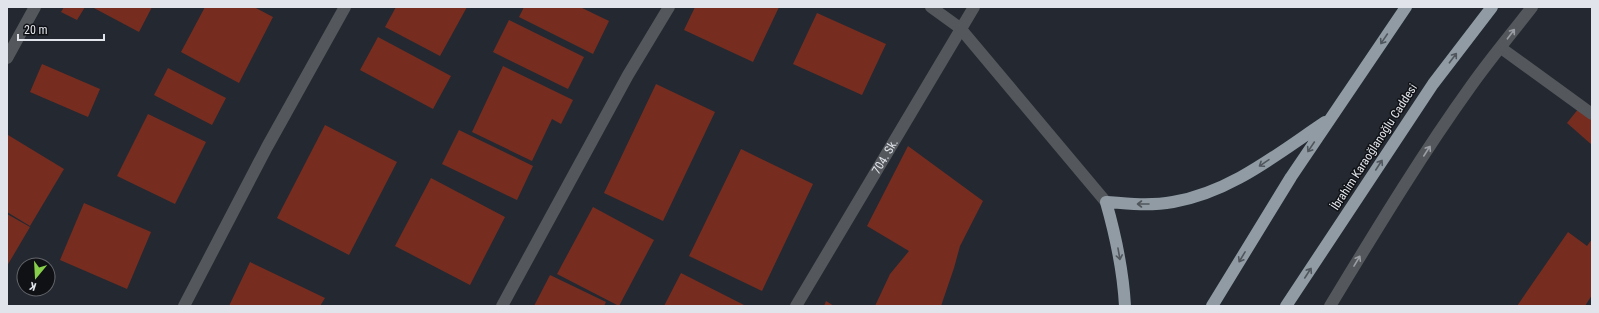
<svg xmlns="http://www.w3.org/2000/svg" width="1599" height="313" font-family="'Roboto Condensed',sans-serif">
  <style>
    .building { fill: #762d20 }
    .lines { fill: none; stroke-linecap: round; stroke-linejoin: round }
    .minor { stroke: #54585c; stroke-width: 12 }
    .highway { stroke: #909ba4; stroke-width: 12 }
    .oneway { stroke: #9a9ea4 }
    .oneway2 { stroke: #50565c }
    .labels { text-anchor: middle; stroke-width: 3; stroke-linejoin: round; paint-order: stroke }
    .street-label { font-size: 12px; fill: #e1e4eb; stroke: #0f1115 }
  </style>
  <rect width="100%" height="100%" fill="#242831"/>
  <!-- building -->
  <path class="building" d="M 64,7 L 85,7 L 77,20 L 61,12 Z
    M 92,7 L 152,7 L 139,32 Z
    M 205,7 L 254,7 L 273,17 L 239,83 L 181,52 Z
    M 396,7 L 467,7 L 440,56 L 385,27 Z
    M 524,7 L 580,7 L 609,21 L 593,54 L 519,17 Z
    M 695,7 L 779,7 L 753,62 L 684,30 Z
    M 817,13 L 886,44 L 862,95 L 793,64 Z
    M 509,20 L 584,57 L 568,89 L 493,52 Z
    M 378,37 L 451,76 L 433,109 L 360,70 Z
    M 42,64 L 100,89 L 88,117 L 30,92 Z
    M 503,66 L 573,100 L 561,124 L 552,119 L 532,161 L 472,132 Z
    M 168,68 L 226,98 L 212,125 L 154,95 Z
    M 656,84 L 715,112 L 663,221 L 604,193 Z
    M 1579,108 L 1592,119 L 1592,145 L 1567,123 Z
    M 148,114 L 206,142 L 175,204 L 117,176 Z
    M 325,125 L 397,162 L 349,255 L 277,218 Z
    M 459,130 L 533,166 L 517,200 L 442,164 Z
    M 8,135 L 64,169 L 30,226 L 7,212 Z
    M 908,146 L 983,201 L 960,246 L 954,268 L 941,306 L 875,306 L 890,274 L 909,251 L 867,226 Z
    M 741,149 L 813,184 L 762,291 L 689,256 Z
    M 431,178 L 505,217 L 470,285 L 395,246 Z
    M 84,203 L 151,232 L 127,289 L 60,260 Z
    M 593,207 L 654,240 L 619,306 L 557,274 Z
    M 7,214 L 30,227 L 7,266 Z
    M 1568,232 L 1587,246 L 1592,239 L 1592,295 L 1585,306 L 1517,306 Z
    M 250,262 L 325,298 L 320,306 L 229,306 Z
    M 681,273 L 746,306 L 664,306 Z
    M 550,275 L 606,302 L 604,306 L 534,306 Z
    M 826,301 L 834,306 L 824,306 Z"/>
  <g class="lines">
    <!-- minor -->
    <g class="minor">
      <path d="M 931,7 L 960,28 L 1106,202"/>
      <path d="M 1501,48 L 1592,114"/>
      <path d="M 7,58 L 35,7"/>
      <path d="M 184,306 L 267,147 L 345,7"/>
      <path d="M 502,306 L 628,75 L 669,7"/>
      <path id="s1" d="M 796,306 L 974,7"/>
      <path d="M 1330,306 C 1375,232 1420,157 1471,86 C 1490,59 1512,33 1532,7"/>
    </g>
    <!-- highway -->
    <path class="highway" d="M 1125,306 C 1123,270 1116,237 1106,202 C 1129,204 1151,206 1173,202 C 1231,192 1277,154 1325,122
      M 1212,306 L 1291,177 L 1406,7
      M 1286,306 L 1433,84 L 1492,7"/>
  </g>
  <!-- one-way arrows -->
  <defs><path id="oneway-shaft" d="M-6 0H5M1.5-3L5.5 0L1.5 3" fill="none" stroke-width="1.6" stroke-linecap="round" stroke-linejoin="round"/></defs>
  <g class="oneway">
    <use href="#oneway-shaft" transform="translate(1511 34) rotate(-53)"/>
    <use href="#oneway-shaft" transform="translate(1427 151) rotate(-57)"/>
    <use href="#oneway-shaft" transform="translate(1357 261) rotate(-59)"/>
  </g>
  <g class="oneway2">
    <use href="#oneway-shaft" transform="translate(1384 39) rotate(124)"/>
    <use href="#oneway-shaft" transform="translate(1453 58) rotate(-53)"/>
    <use href="#oneway-shaft" transform="translate(1311 147) rotate(124)"/>
    <use href="#oneway-shaft" transform="translate(1264 163) rotate(146)"/>
    <use href="#oneway-shaft" transform="translate(1379 165) rotate(-57)"/>
    <use href="#oneway-shaft" transform="translate(1143 204) rotate(-180)"/>
    <use href="#oneway-shaft" transform="translate(1119 254) rotate(80)"/>
    <use href="#oneway-shaft" transform="translate(1242 257) rotate(121)"/>
    <use href="#oneway-shaft" transform="translate(1308 273) rotate(-57)"/>
  </g>
  <g class="labels">
    <!-- street labels -->
    <g class="street-label">
      <text transform="translate(1374 147) rotate(-57)" y="4">İbrahim Karaoğlanoğlu Caddesi</text>
      <text dy="4" stroke="none"><textPath href="#s1" startOffset="174">704. Sk.</textPath></text>
    </g>
  </g>
  <!-- border -->
  <rect width="1599" height="313" fill="none" stroke="#e1e4eb" stroke-width="16"/>
  <!-- north arrow -->
  <g transform="translate(36 277) rotate(198)"><circle r="19" fill="#0f1115" stroke="#63656b"/>
  <path d="M0-3L7 15L0 10L-7 15Z" fill="#87cf4a"/>
  <text y="-6" font-size="11" font-weight="bold" text-anchor="middle" fill="#e1e4eb">K</text>
  </g>
  <!-- scale -->
  <path d="M18 34v6h86v-6" fill="none" stroke="#e1e4eb" stroke-width="2"/>
  <text x="24" y="34" font-size="12" fill="#e1e4eb" stroke="#0f1115" stroke-width="3" paint-order="stroke">20 m</text>
</svg>
